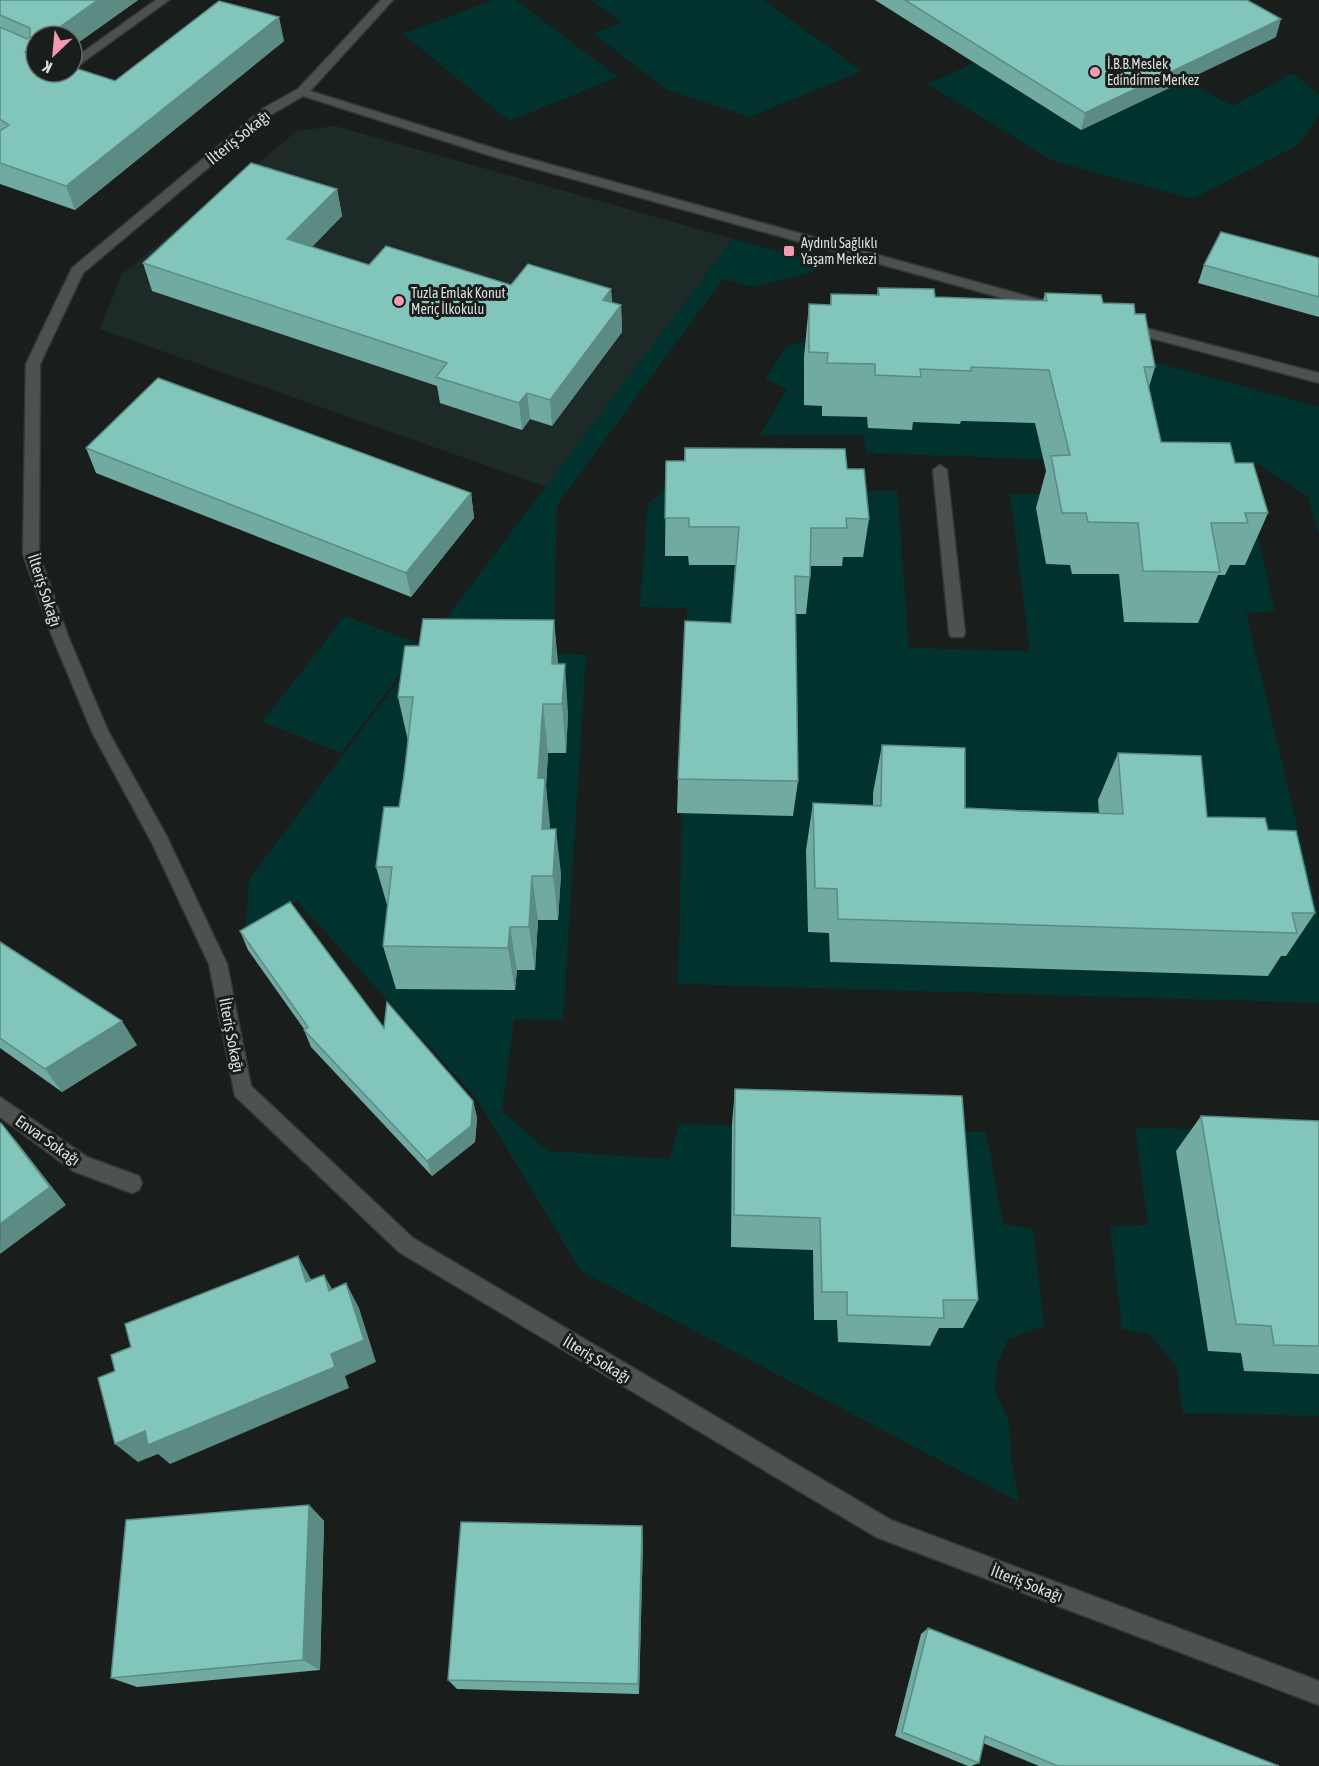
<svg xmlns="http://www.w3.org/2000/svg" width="1319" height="1766" font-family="'Asap Condensed',sans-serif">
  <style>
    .built { fill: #1e2a28 }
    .green { fill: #01322d }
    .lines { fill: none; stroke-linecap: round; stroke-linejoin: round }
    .lane-casing { stroke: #343736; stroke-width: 3 }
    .street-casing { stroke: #343736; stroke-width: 3 }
    .lane { fill: #4d5251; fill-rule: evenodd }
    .street { fill: #4d5251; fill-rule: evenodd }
    .wall { fill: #70aaa1 }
    .shaded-wall { fill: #5b8b83 }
    .building { fill: #82c6bb; stroke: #5b8b83; stroke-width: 1.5 }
    .poi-dot { fill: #f29ab0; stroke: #191e1d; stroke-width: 2 }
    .labels { text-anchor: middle; stroke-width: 6; stroke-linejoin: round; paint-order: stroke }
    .far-poi-label { font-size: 14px; fill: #dcdfde; stroke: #191e1d; text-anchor: start }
    .street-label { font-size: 16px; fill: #dcdfde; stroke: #191e1d }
  </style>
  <rect width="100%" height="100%" fill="#191e1d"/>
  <!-- built -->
  <path class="built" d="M 335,126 L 733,239 L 547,487 L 100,329 L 122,274 L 297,131 Z"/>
  <!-- green -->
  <path class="green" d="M 493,0 L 516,0 L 618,77 L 509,121 L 403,34 Z
    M 591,0 L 763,0 L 862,71 L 750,117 L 667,90 L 594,34 L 622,22 Z
    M 974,63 L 1081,130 L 1185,80 L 1233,106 L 1293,73 L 1319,95 L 1319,115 L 1298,145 L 1193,199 L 1053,161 L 928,84 Z
    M 733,239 L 827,264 L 810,273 L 753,287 L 723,279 L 557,505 L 553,653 L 586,655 L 563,1020 L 514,1019 L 502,1111 L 548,1151 L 670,1159 L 679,1124 L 986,1132 L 1003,1224 L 1033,1229 L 1044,1326 L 1008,1339 L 997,1366 L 995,1390 L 1009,1422 L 1011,1458 L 1019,1502 L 581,1271 L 476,1098 L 297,901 L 245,936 L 249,879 Z
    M 956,308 L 1319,407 L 1319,535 L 1308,497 L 1258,464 L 1212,458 L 1207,443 L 1058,440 L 1063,460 L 867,453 L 863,435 L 760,435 L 787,389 L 765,379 L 787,346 Z
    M 667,488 L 897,491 L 909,648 L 1030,651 L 1010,494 L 1226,493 L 1251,508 L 1275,611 L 1246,613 L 1319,917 L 1319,1003 L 678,984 L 687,608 L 640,607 L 648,504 Z
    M 345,616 L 422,645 L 341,753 L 262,722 Z
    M 1135,1127 L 1319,1134 L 1319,1416 L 1183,1413 L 1176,1366 L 1149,1334 L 1122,1329 L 1110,1226 L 1148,1225 Z"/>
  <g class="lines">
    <defs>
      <path id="lane" d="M 940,465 L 947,470 L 965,633 L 963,637 L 951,637 L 949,633 L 933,470 Z"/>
      <path id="street" d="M 156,0 L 169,0 L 72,70 L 72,60 Z
        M 381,0 L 393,0 L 310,91 L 509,153 L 1052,303 L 1054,306 L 1052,309 L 1042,309 L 501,159 L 303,96 L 272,114 L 83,273 L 40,364 L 39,554 L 68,636 L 108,731 L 166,835 L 227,964 L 251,1086 L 413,1238 L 891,1520 L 1319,1681 L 1319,1705 L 876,1537 L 399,1252 L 235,1096 L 209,964 L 152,843 L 92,732 L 52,636 L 23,554 L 26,364 L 72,268 L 264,108 L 298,89 Z
        M 1126,323 L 1319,373 L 1319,383 L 1121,330 L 1119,327 Z
        M 0,1097 L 87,1157 L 139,1176 L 142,1183 L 139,1190 L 132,1193 L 73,1171 L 0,1117 Z"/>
    </defs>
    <!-- lane casing -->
    <use href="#lane" class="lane-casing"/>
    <!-- street casing -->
    <use href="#street" class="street-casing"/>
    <!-- lane -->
    <use href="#lane" class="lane"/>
    <!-- street -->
    <use href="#street" class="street"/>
  </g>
  <!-- wall -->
  <path class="wall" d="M 0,0 L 138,0 L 72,47 L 72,36 L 36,72 L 115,81 L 284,41 L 75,210 L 0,184 Z
    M 875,0 L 1247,0 L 1276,37 L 1081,130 Z
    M 337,189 L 342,216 L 312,247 L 369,265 L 511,285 L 611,289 L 612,302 L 621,305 L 622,332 L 552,426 L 530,419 L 522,430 L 440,403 L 437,386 L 152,291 L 143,263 Z
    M 1319,258 L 1319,317 L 1198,283 L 1204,265 Z
    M 878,288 L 935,297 L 1043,301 L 1045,293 L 1103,303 L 1135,314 L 1155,367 L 1149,387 L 1161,442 L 1235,463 L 1268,513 L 1245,565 L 1230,565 L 1225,575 L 1218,575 L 1198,623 L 1124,622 L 1119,574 L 1072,574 L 1070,565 L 1046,564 L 1036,508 L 1046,471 L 1035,423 L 961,421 L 960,424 L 913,422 L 912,430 L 868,428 L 867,417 L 822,416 L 822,406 L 804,405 L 804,357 L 809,304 L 830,305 L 831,294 L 877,295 Z
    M 86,448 L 471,493 L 474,518 L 411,597 L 96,473 Z
    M 685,448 L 847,469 L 869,519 L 863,557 L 843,557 L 842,566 L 810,566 L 810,577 L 806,614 L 795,614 L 798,781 L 793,816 L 677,813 L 678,779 L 731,623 L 735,565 L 689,565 L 688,556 L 665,556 L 666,461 L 684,461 Z
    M 554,620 L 558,664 L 568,714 L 566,753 L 548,753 L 546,786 L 549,829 L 561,874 L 558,920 L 538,920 L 535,970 L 517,970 L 515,990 L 396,989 L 383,946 L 388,908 L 376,867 L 399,807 L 408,741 L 398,697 L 419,646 Z
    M 882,745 L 965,808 L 1099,813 L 1098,800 L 1118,753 L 1207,817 L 1268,830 L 1315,913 L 1286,956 L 1281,956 L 1268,976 L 830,962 L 829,933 L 808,932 L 806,850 L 813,803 L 873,806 L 873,793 Z
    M 240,931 L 384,1028 L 473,1101 L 477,1118 L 475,1142 L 432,1176 L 311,1047 L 304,1030 L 304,1029 L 248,950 Z
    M 0,942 L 137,1045 L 62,1092 L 0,1048 Z
    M 735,1089 L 978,1300 L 963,1328 L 939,1328 L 930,1346 L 838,1342 L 837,1320 L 814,1320 L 813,1250 L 731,1247 L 732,1124 Z
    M 1201,1116 L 1319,1121 L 1319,1374 L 1244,1371 L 1241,1353 L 1208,1351 L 1176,1151 Z
    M 309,1505 L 324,1521 L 320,1670 L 137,1687 L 111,1678 Z
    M 642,1526 L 643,1541 L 639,1694 L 457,1689 L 448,1680 Z
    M 928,1628 L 1279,1766 L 1039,1766 L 983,1743 L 979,1763 L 971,1766 L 968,1766 L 895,1736 L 921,1634 Z"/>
  <!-- shaded-wall -->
  <path class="shaded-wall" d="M 98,0 L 138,0 L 72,47 L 72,36 L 47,36 Z
    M 279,17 L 284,41 L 75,210 L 66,186 Z
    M 1281,19 L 1276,37 L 1081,130 L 1085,113 Z
    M 36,44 L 36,72 L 25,52 Z
    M 337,189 L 342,216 L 293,266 L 287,239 Z
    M 611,289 L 612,316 L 603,300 Z
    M 621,305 L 622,332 L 552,426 L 550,400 Z
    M 527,393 L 530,419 L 522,430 L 519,403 Z
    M 471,493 L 474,518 L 411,597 L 406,573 Z
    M 554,620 L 558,670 L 552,664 Z
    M 565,664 L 568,714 L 566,753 L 562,704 Z
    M 543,704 L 548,753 L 546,786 L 550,825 L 547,875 L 542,829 L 538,778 Z
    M 556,829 L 561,874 L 558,920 L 553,876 Z
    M 532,876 L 538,920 L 535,970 L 529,927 Z
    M 510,927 L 517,970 L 515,990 L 508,948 Z
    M 122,1021 L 137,1045 L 62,1092 L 45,1069 Z
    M 473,1101 L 477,1118 L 475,1142 L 432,1176 L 427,1161 Z
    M 1,1123 L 17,1142 L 66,1205 L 0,1254 Z
    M 298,1256 L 312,1281 L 306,1282 Z
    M 324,1275 L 338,1299 L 329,1291 Z
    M 346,1283 L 359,1308 L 376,1362 L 345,1376 L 349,1388 L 170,1464 L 158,1454 L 138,1462 L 115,1444 L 331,1354 Z
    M 309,1505 L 324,1521 L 320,1670 L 303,1660 Z
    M 642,1526 L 643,1541 L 639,1694 L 638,1684 Z"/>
  <!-- building -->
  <path class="building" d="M 0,0 L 98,0 L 47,36 L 36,36 L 36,44 L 25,52 L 36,55 L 36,72 L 72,72 L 72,67 L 115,81 L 219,1 L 279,17 L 66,186 L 0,163 L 0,131 L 9,125 L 0,119 L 0,27 L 27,39 L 30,37 L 30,28 L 0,15 Z
    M 905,0 L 1247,0 L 1281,19 L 1085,113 Z
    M 251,163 L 337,189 L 287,239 L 369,265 L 386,246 L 511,285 L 528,264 L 611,289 L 603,300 L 621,305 L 550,400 L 527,393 L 519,403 L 436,377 L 447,363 L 143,263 Z
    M 1221,232 L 1319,258 L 1319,297 L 1204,265 Z
    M 878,288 L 934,289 L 935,297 L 1047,301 L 1045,293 L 1101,295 L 1103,303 L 1134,304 L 1135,314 L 1145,314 L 1155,367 L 1144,367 L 1161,442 L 1230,443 L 1235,463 L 1253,463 L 1268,513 L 1245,513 L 1248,523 L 1211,523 L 1220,572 L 1143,571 L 1138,523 L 1088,522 L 1086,513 L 1062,513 L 1051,456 L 1070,455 L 1049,370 L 971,367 L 971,371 L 920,369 L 921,377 L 875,375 L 875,364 L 827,363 L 828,353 L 809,352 L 809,304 L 831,305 L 831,294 L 879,295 Z
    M 158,378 L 471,493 L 406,573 L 86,448 Z
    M 685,448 L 845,449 L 847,469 L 864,469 L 869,519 L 846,518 L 847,528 L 811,528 L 810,577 L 795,576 L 798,781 L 678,779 L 685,621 L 731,623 L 739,527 L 689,527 L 689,518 L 665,518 L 666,461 L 685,461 Z
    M 423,619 L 554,620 L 552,664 L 565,664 L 562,704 L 543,704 L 538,778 L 545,778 L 542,829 L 556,829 L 553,876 L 532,876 L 529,927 L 510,927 L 508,948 L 383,946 L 392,867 L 376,867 L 384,807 L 399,807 L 404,776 L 413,697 L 398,697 L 405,646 L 419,646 Z
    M 882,745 L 965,748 L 965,808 L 1022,811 L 1123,814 L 1118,753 L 1201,756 L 1207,817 L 1265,818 L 1268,830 L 1296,831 L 1315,913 L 1292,913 L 1297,933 L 838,919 L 837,889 L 815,888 L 813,803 L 881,806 Z
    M 290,902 L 384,1028 L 387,1002 L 473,1101 L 471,1126 L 427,1161 L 304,1030 L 308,1027 L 240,931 Z
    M 0,942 L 122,1021 L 45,1069 L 0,1038 Z
    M 735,1089 L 962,1096 L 978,1300 L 943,1300 L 944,1318 L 847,1315 L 847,1292 L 822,1292 L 820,1218 L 734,1215 Z
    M 1201,1116 L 1319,1121 L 1319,1346 L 1274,1345 L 1271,1326 L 1236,1324 Z
    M 0,1123 L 1,1123 L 50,1187 L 0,1224 Z
    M 298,1256 L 306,1282 L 324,1275 L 329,1291 L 346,1283 L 364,1340 L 331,1354 L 335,1367 L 148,1445 L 145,1431 L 115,1444 L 98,1378 L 115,1371 L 111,1355 L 131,1347 L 125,1324 Z
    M 309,1505 L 303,1660 L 111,1678 L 126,1520 Z
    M 461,1522 L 642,1526 L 638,1684 L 448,1680 Z
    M 928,1628 L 1279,1766 L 1058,1766 L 985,1736 L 979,1763 L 902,1732 Z"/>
  <!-- markers -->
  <g class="poi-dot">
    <circle cx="1095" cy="72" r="6"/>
    <rect x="783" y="245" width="12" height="12" rx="3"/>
    <circle cx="399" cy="301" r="6"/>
  </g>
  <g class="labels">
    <!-- far-poi labels -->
    <g class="far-poi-label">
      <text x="1107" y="69">İ.B.B.Meslek<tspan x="1107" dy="16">Edindirme Merkez</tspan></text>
      <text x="801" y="248">Aydınlı Sağlıklı<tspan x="801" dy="16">Yaşam Merkezi</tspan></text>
      <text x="411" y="298">Tuzla Emlak Konut<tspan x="411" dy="16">Meriç İlkokulu</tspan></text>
    </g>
    <!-- street labels -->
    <g class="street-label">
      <text transform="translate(238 137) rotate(-39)" y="6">İlteriş Sokağı</text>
      <text transform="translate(45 590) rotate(72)" y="6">İlteriş Sokağı</text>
      <text transform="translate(232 1035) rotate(79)" y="6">İlteriş Sokağı</text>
      <text transform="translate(48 1140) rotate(35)" y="6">Envar Sokağı</text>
      <text transform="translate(597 1359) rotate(31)" y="6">İlteriş Sokağı</text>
      <text transform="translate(1027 1583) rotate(21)" y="6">İlteriş Sokağı</text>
    </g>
  </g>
  <!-- north arrow -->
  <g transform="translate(54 54) rotate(206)"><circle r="28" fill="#191e1d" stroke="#676b6a" stroke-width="1.5"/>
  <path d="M0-4.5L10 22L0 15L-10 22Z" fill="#f29ab0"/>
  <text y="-9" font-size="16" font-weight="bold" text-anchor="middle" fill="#dcdfde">K</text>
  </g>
</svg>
